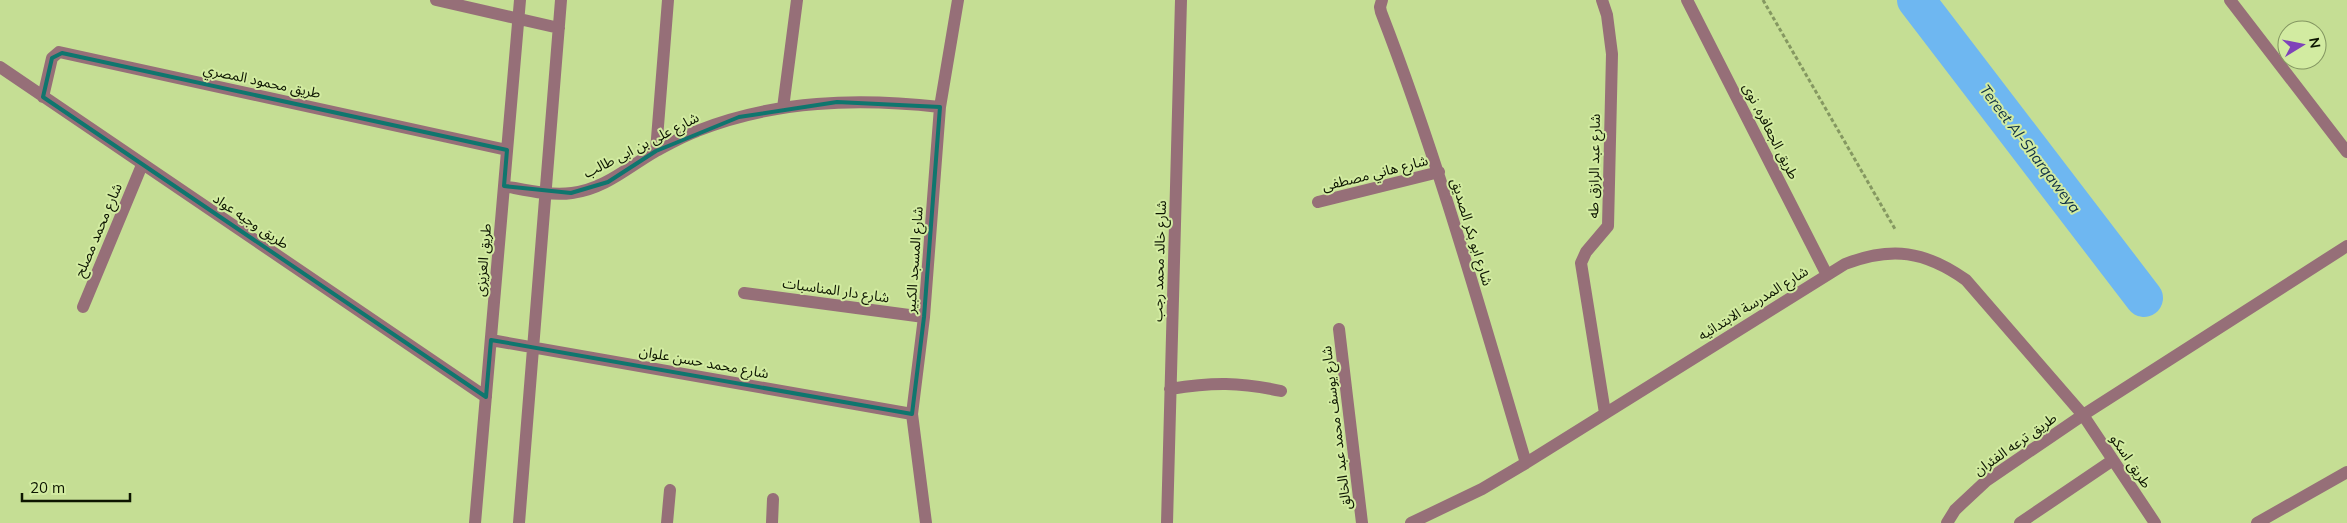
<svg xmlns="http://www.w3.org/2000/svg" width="2347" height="523" font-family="Mulish,'Noto Sans Arabic',sans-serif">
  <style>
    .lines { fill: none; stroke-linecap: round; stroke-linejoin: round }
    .canal { stroke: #6eb7f1; stroke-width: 38 }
    .path { stroke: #859861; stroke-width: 3; stroke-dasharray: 4 2.5; stroke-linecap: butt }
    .minor { stroke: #966f78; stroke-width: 12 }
    .marked { fill: none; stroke: #0f766e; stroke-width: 4; stroke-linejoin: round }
    .labels { text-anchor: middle; stroke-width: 4; stroke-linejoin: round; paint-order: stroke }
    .street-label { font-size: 14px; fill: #0d1500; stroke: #d2eba1 }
    .water-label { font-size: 15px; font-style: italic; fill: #0e2e45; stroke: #d2eba1 }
  </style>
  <rect width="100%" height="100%" fill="#c5de94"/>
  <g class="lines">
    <!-- canal -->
    <path class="canal" d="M 1916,0 L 2144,298"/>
    <!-- path -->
    <path class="path" d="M 1763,0 L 1895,229"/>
    <!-- minor -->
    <path class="minor" d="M 436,0 L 559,28
      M 1382,0 L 1380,7 L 1381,12 C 1438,159 1481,312 1526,463
      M 1602,0 L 1607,15 L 1612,54 L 1608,226 L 1586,252 L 1581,263 L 1605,413
      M 1687,0 L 1827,275
      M 2230,0 L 2347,152
      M 0,67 L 486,397
      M 43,97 L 52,58 L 59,52 L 507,150
      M 783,108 L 797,0
      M 656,151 L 668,0
      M 504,186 C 526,190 550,196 572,193 C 605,189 628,167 656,151 C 669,144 683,136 697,131 C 775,100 858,98 940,107
      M 1318,202 L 1439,172
      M 744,293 L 924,317
      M 83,307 L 142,165
      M 1339,329 L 1362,523
      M 491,340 L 912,414
      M 1170,389 C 1213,382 1239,382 1281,391
      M 475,523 L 520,0
      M 519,523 L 561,0
      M 667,523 L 670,490
      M 772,523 L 773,499
      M 926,523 L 912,414 L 924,317 L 940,107 L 958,0
      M 1167,523 L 1181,0
      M 1411,523 L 1482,489 L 1526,463 L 1845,264 C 1892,246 1925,251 1966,280 L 2083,415 L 2155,523
      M 1947,523 L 1955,510 L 1986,481 L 2083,415 L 2347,246
      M 2020,523 L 2113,460
      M 2257,523 L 2347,472"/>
  </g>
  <!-- marked area -->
  <path class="marked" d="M 62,53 L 507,150 L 504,186 L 571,193 L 608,182 L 656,151 L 739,117 L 837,102 L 940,107 L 924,317 L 912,414 L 491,340 L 486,397 L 43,97 L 52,58 Z"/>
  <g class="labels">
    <!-- street labels -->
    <g class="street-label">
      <text transform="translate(262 81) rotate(12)" y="5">طريق محمود المصري</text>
      <text transform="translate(1771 131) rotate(63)" y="5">طريق الجعافره, نوى</text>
      <text transform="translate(641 145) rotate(-27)" y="5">شارع على بن ابى طالب</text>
      <text transform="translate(1594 166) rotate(-89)" y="5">شارع عبد الرازق طه</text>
      <text transform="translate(1375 173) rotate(-14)" y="5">شارع هاني مصطفى</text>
      <text transform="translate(251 221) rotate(34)" y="5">طريق وجيه عواد</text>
      <text transform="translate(98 230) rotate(-67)" y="5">شارع محمد مصلح</text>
      <text transform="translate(1472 232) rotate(73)" y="5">شارع ابو بكر الصديق</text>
      <text transform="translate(483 260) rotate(-85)" y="5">طريق العزيزى</text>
      <text transform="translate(914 260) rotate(-86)" y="5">شارع المسجد الكبير</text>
      <text transform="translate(1159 261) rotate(-88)" y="5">شارع خالد محمد رجب</text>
      <text transform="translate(836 290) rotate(8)" y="5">شارع دار المناسبات</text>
      <text transform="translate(1753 303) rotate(-32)" y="5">شارع المدرسة الابتدائيه</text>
      <text transform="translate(704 362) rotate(10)" y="5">شارع محمد حسن علوان</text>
      <text transform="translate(1336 428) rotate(-97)" y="5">شارع يوسف محمد عبد الخالق</text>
      <text transform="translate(2015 444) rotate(-35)" y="5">طريق ترعه الفئران</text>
      <text transform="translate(2131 461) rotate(56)" y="5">طريق اسكو</text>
    </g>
    <!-- water labels -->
    <g class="water-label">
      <text transform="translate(2030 149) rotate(53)" y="5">Tereet Al-Sharqaweya</text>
    </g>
  </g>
  <!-- north arrow -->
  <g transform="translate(2302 45) rotate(80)"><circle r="24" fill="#d2eba1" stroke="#839561"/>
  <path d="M0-4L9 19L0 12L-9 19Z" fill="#7f43b9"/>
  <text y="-8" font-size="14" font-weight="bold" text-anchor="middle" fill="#0d1500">N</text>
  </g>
  <!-- scale -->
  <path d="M22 493v8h108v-8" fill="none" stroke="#0d1500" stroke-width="2.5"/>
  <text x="30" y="493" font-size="15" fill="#0d1500" stroke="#d2eba1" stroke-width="4" paint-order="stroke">20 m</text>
</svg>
